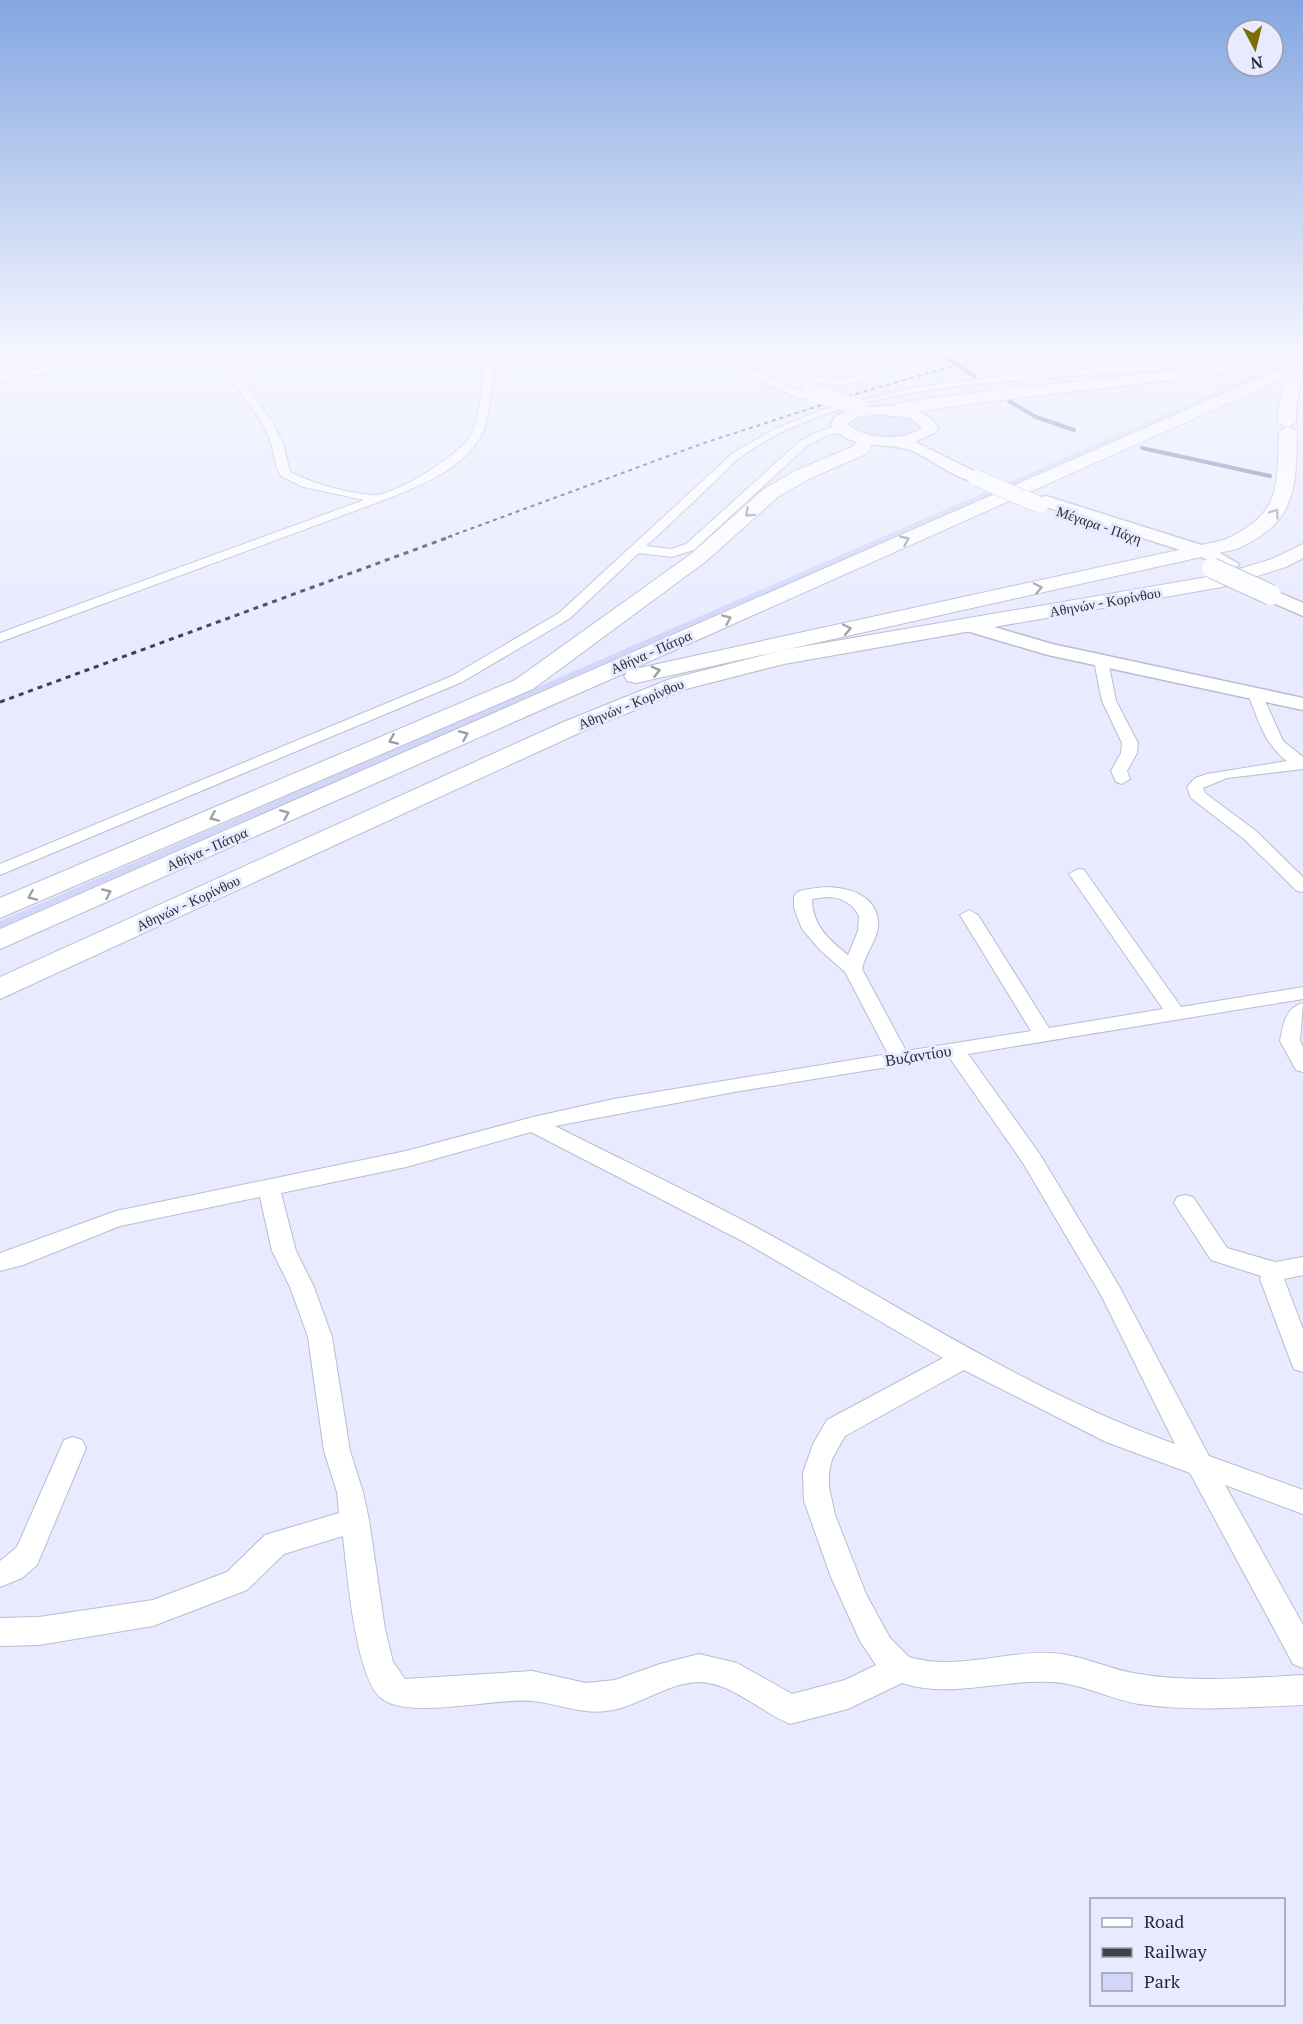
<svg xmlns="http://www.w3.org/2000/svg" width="1303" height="2024" font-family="'PT Serif',serif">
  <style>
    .green { fill: #d2d7fa }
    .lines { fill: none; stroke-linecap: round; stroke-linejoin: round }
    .stream { stroke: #6f73a5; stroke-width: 4 }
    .street-casing { stroke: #babccf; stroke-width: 2 }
    .secondary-casing { stroke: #babccf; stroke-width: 3 }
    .primary-casing { stroke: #babccf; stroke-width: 2 }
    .highway-casing { stroke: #babccf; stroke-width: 2 }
    .street { fill: #fff; fill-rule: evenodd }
    .secondary { fill: #fff; fill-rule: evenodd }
    .primary { fill: #fff; fill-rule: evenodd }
    .highway { fill: #fff; fill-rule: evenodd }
    .rail-far1 { stroke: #40424a; stroke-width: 2; stroke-dasharray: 4 4; stroke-linecap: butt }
    .rail { stroke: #40424a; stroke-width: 3; stroke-dasharray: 5 5; stroke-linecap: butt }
    .secondary-bridge-far1-casing { stroke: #babccf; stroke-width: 17; stroke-linecap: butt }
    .secondary-bridge-casing { stroke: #babccf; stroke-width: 22; stroke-linecap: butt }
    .secondary-bridge-far1 { stroke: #fff; stroke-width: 16 }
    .secondary-bridge { stroke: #fff; stroke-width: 20 }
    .oneway { stroke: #9fa0a3 }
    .labels { text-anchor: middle; stroke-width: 6; stroke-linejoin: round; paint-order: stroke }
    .far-street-label { font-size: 14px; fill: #2a2b32; stroke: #e8ebff }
    .street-label { font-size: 16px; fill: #2a2b32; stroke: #e8ebff }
  </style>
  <rect width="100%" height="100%" fill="#e8ebff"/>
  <!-- green -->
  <path class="green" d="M 1303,354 L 1303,358 L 0,928 L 0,921 Z
    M 882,414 L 910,419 L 918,427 C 905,442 865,439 852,425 L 855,419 Z"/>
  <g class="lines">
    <!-- stream -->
    <path class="stream" d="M 942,354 L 974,376
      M 1009,401 L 1036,417 L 1074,430
      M 1142,448 L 1270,476"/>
    <defs>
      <path id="street" d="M 123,354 L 145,354 L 0,381 L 0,375 Z
        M 210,354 L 219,354 L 245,384 L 272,422 L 284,447 L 290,472 C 314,484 346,493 374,495 C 394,496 461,454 470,436 C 483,411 481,381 487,354 L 497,354 C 491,377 492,400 486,423 C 474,465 424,484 387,499 L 0,642 L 0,633 L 364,500 L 303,487 L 281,476 C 273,463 274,447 267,433 C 252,403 230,380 210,354 Z
        M 740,354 C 773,354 805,378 833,379 C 849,379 864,374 879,370 L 884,373 L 848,384 L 830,385 Z
        M 1214,354 L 1230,354 C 1206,370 1128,371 1097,374 C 984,383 837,388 742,456 C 731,464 722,475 712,484 C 690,505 668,526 646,546 L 671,549 L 686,544 L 800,441 C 813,434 835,421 848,430 L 826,436 L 808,445 L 694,550 L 672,557 L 639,553 L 569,619 L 462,682 L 0,875 L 0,864 L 452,676 L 559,613 L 734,452 L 777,428 L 821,410 L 917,387 L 1012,375 L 1167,362 Z
        M 1101,657 L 1108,661 L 1116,701 L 1138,743 L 1137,753 L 1127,771 L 1130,779 L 1122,784 L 1116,782 L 1111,771 L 1121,753 L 1122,743 L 1102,701 L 1094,661 Z
        M 1255,690 L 1262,694 L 1283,741 L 1303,757 L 1303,769 L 1227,778 L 1203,788 L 1205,793 L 1256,831 L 1303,877 L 1303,892 L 1297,891 L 1244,839 L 1191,798 L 1187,787 L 1195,778 L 1207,774 L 1287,761 C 1264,744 1258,719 1248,694 Z
        M 1078,869 L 1084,870 L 1181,1007 L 1303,987 L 1303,999 L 968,1054 L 1039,1153 L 1119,1286 L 1209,1456 L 1303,1490 L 1303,1514 L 1225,1485 L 1303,1625 L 1303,1668 L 1293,1664 L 1190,1473 L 1106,1442 L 964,1370 L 845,1436 L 832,1459 L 829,1473 L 829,1487 L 835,1515 L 866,1594 L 890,1638 L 909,1657 C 954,1671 1005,1651 1050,1653 C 1081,1654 1109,1670 1139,1674 C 1193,1683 1249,1678 1303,1675 L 1303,1705 C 1249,1707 1193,1712 1139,1704 C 1109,1699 1081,1683 1051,1682 C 1001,1679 951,1699 902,1683 L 848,1709 L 790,1724 C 761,1712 732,1683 700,1682 C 670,1682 642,1704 613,1710 C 582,1716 562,1704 533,1701 C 496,1697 408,1721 381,1698 C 355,1676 347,1571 343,1536 L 284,1554 L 247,1590 L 153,1626 L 39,1645 L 0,1646 L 0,1618 L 39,1617 L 153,1600 L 227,1572 L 265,1535 L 339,1513 L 337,1492 L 324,1451 L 308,1337 L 290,1287 L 272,1251 L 260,1197 L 120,1226 L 23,1265 L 0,1271 L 0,1253 L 116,1211 L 406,1151 L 533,1117 L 614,1099 L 888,1054 L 845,972 L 820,950 L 802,929 L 794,908 L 794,896 C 798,890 804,890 810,889 C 834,884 875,889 878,921 C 880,937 865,953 862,969 L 906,1051 L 1031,1031 L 960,915 L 969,910 L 978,915 L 1049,1028 L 1163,1009 L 1069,874 ZM 827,897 C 840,897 853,903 859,916 L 858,931 L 848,955 C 829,940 812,925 812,899 ZM 949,1057 L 1023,1163 L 1101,1295 L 1175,1444 C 1029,1392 898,1305 763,1231 C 694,1194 624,1161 555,1126 L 734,1092 ZM 531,1132 L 746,1243 L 943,1358 L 827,1420 L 813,1444 L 803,1473 L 804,1501 L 831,1577 L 860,1641 L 876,1665 L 845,1680 L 792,1694 L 737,1663 L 699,1654 L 660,1664 L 615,1680 L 586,1683 L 532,1671 L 405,1679 L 393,1662 L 385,1629 L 369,1520 L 363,1492 L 350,1451 L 332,1337 L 314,1287 L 296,1251 L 281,1193 L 406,1167 Z
        M 1303,1003 L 1300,1041 L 1303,1047 L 1303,1072 L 1296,1070 L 1280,1041 C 1283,1025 1285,1008 1303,1003 Z
        M 1185,1195 L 1193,1197 L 1227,1248 L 1275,1262 L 1303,1257 L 1303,1275 L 1284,1279 L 1303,1329 L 1303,1372 L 1294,1369 L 1291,1362 L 1260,1279 L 1261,1276 L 1211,1260 L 1174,1203 L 1177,1197 Z
        M 73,1437 L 82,1440 L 86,1448 L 37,1565 L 22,1578 L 0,1587 L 0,1561 L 17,1547 L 64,1440 Z"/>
      <path id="secondary" d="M 701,354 L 720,354 L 809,395 L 802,399 L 797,398 Z
        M 880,406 C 902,407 924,407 938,427 L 936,432 L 915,442 L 982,475 L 984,478 L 982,481 C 963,486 928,456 910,450 C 883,441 850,451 831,425 L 836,416 L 854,409 ZM 880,414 L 910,418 L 922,427 C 907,443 862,439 847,424 L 857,417 Z
        M 1046,496 L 1211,548 L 1239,564 L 1236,568 L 1224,568 L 1199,556 L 1040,505 L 1038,501 L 1040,497 Z
        M 1271,589 L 1303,603 L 1303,616 L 1264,599 L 1261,595 Z
        M 967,619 L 1052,644 L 1303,698 L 1303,710 L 1048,655 L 960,629 L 957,625 L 960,621 Z"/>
      <path id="primary" d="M 1303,544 L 1303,558 L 1286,567 L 1222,587 L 784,664 L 686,689 L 579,733 L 0,999 L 0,977 L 561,723 L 670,679 L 783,650 L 1219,575 L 1272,559 Z"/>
      <path id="highway" d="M 1272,354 L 1294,356 L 1286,361 C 1155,388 1021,393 889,416 L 880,411 C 887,403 938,397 950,396 C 1057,382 1166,375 1272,354 Z
        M 1303,359 C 1303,381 1295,399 1296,422 L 1289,427 L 1297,432 C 1296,491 1296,522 1237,549 L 636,683 L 627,681 L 624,676 L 627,672 L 0,949 L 0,929 ZM 1292,375 C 1280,389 1278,404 1278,422 L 1286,427 L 1279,432 C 1277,489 1281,514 1224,540 L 630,670 Z
        M 865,433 L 874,438 L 868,453 L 811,478 L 779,496 L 705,562 L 533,689 L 0,918 L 0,898 L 515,680 L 691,554 L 765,488 L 797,470 L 854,446 L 859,434 Z"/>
    </defs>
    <!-- street casing -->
    <use href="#street" class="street-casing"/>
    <!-- secondary casing -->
    <use href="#secondary" class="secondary-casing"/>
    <!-- primary casing -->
    <use href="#primary" class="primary-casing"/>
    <!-- highway casing -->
    <use href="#highway" class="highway-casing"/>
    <!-- street -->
    <use href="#street" class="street"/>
    <!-- secondary -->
    <use href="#secondary" class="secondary"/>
    <!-- primary -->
    <use href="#primary" class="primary"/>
    <!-- highway -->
    <use href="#highway" class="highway"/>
    <!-- rail-far1 -->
    <path class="rail-far1" d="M 448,537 L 704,443 L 852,395 L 995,354"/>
    <!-- rail -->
    <path class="rail" d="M 0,702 L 452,536"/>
    <defs>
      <path id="secondary-bridge-far1" d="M 811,393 L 860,407
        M 976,478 L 1040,505"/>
      <path id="secondary-bridge" d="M 1212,568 L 1271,595"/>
    </defs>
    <!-- secondary-bridge-far1 casing -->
    <use href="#secondary-bridge-far1" class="secondary-bridge-far1-casing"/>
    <!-- secondary-bridge casing -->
    <use href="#secondary-bridge" class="secondary-bridge-casing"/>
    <!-- secondary-bridge-far1 -->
    <use href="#secondary-bridge-far1" class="secondary-bridge-far1"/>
    <!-- secondary-bridge -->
    <use href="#secondary-bridge" class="secondary-bridge"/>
  </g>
  <!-- one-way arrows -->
  <defs><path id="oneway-chevron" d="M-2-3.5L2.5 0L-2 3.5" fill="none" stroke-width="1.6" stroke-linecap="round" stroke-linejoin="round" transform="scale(1.5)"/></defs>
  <g class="oneway">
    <use href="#oneway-chevron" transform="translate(749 513) rotate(138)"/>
    <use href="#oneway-chevron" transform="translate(1275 513) rotate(-54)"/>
    <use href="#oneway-chevron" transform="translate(905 540) rotate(-24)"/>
    <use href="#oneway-chevron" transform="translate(1038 588) rotate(-12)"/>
    <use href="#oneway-chevron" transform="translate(727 619) rotate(-24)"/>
    <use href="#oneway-chevron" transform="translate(847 629) rotate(-12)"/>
    <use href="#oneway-chevron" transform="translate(656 671) rotate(-15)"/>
    <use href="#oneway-chevron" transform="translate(464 735) rotate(-24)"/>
    <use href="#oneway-chevron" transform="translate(393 740) rotate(157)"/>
    <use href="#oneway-chevron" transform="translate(285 814) rotate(-24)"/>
    <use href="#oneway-chevron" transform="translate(214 817) rotate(157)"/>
    <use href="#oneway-chevron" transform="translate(107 893) rotate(-24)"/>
    <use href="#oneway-chevron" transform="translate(32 896) rotate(157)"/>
  </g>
  <!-- sky -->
  <linearGradient id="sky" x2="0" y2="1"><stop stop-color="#83a6e1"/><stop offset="0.55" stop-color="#f5f6ff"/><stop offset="1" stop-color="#f5f6ff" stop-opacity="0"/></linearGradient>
  <rect width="1303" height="638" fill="url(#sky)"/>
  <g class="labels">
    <!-- far-street labels -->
    <g class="far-street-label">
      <text transform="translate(1099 525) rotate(19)" y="5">Μέγαρα - Πάχη</text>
      <text transform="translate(1105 602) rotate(-10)" y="5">Αθηνών - Κορίνθου</text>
      <text transform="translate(651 652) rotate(-24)" y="5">Αθήνα - Πάτρα</text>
      <text transform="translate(631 704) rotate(-22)" y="5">Αθηνών - Κορίνθου</text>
      <text transform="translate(207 849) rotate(-24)" y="5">Αθήνα - Πάτρα</text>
      <text transform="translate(188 903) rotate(-25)" y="5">Αθηνών - Κορίνθου</text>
    </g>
    <!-- street labels -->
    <g class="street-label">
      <text transform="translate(918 1055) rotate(-9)" y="6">Βυζαντίου</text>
    </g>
  </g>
  <!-- legend -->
  <rect x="1090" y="1898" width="195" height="108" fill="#e8ebff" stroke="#9c9ead" stroke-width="1.5"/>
  <rect x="1102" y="1918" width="30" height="9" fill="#ffffff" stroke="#9c9ead" stroke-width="1.5"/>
  <text x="1144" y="1928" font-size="18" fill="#2a2b32">Road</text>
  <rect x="1102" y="1948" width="30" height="9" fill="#40424a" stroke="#9c9ead" stroke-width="1.5"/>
  <text x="1144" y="1958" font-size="18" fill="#2a2b32">Railway</text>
  <rect x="1102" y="1973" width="30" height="18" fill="#d2d7fa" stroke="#9c9ead" stroke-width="1.5"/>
  <text x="1144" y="1988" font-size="18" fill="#2a2b32">Park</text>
  <!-- north arrow -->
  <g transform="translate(1255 48) rotate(173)"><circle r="28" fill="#e8ebff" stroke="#9c9ead" stroke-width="1.5"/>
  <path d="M0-4.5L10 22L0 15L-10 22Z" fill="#7c6d08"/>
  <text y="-9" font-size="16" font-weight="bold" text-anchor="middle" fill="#2a2b32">N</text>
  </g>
</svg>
